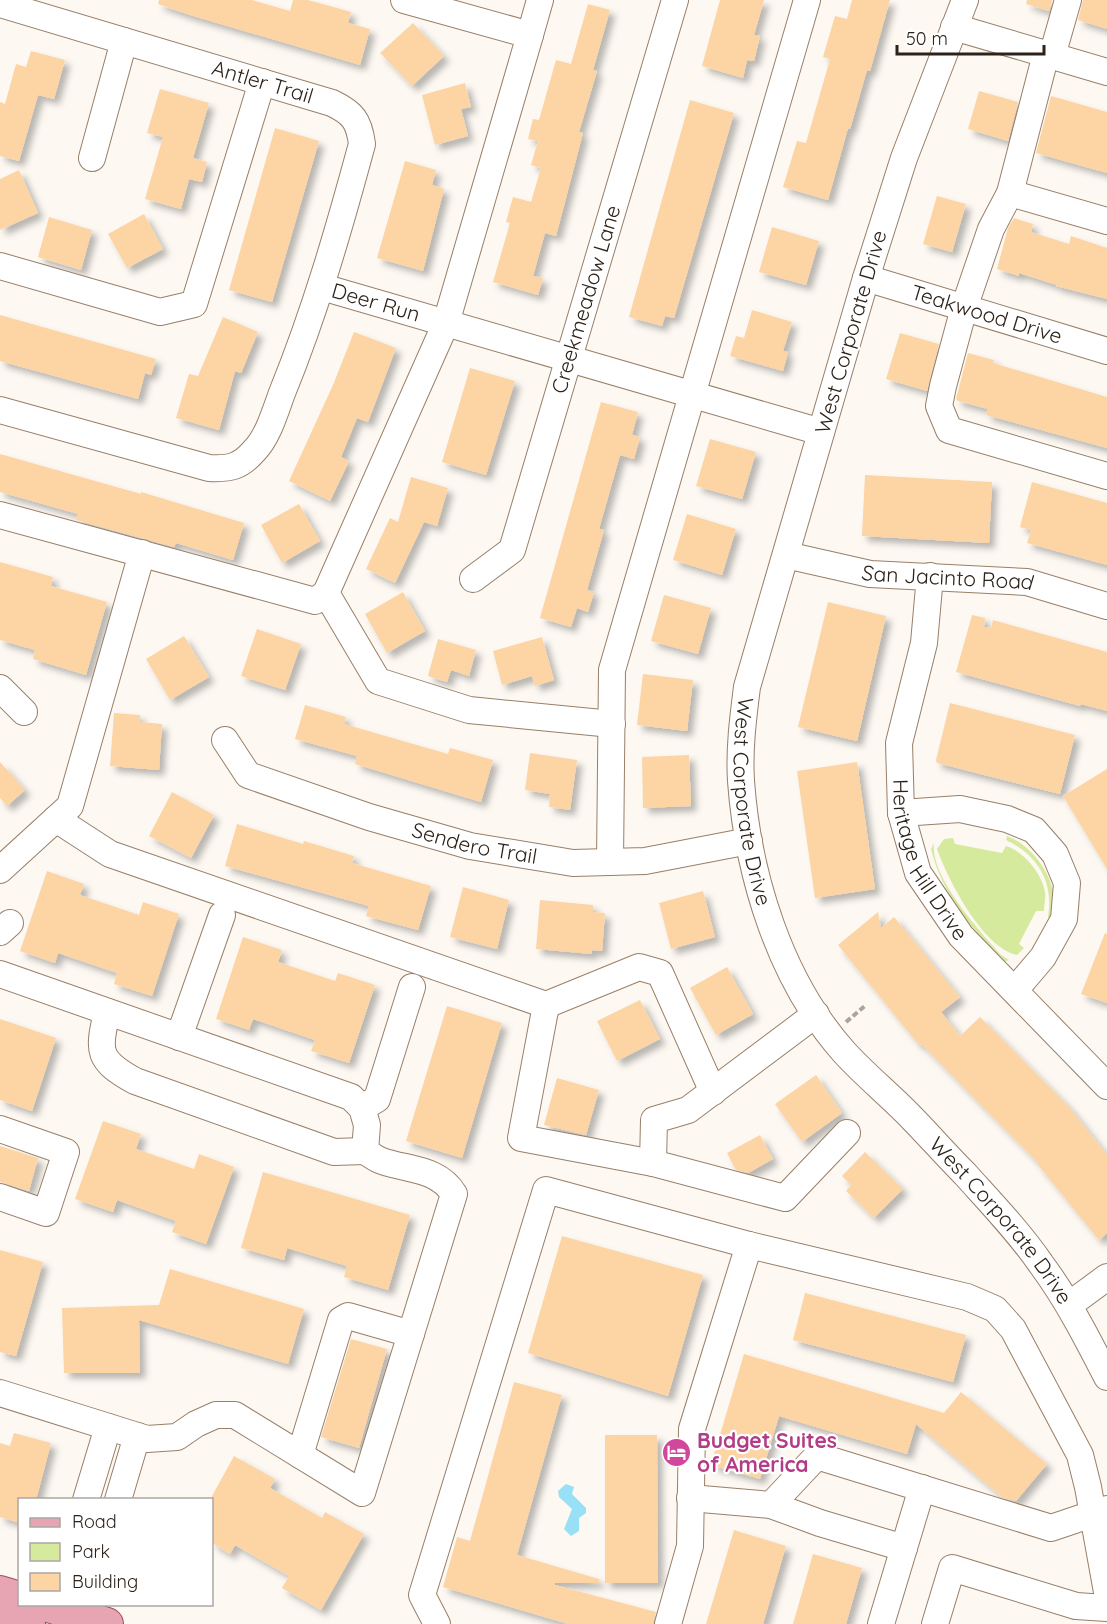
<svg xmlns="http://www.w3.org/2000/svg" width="1107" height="1624" font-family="Quicksand,sans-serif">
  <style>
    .green { fill: #d6ea9e }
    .water { fill: #98e0f5 }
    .building { fill: #fdd4a4; filter: url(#shadow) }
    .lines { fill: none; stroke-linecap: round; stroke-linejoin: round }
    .minor-casing { stroke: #987f68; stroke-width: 28 }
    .major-casing { stroke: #9b505d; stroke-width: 34 }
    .path { stroke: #aba49d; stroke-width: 4; stroke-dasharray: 6 3; stroke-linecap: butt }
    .minor { stroke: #fff; stroke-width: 26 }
    .major { stroke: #e7a5b3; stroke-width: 32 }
    .labels { text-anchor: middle; stroke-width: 4.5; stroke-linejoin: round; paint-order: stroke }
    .street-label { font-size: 21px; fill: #2c2219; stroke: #fff }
    .hotel-label { font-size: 21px; font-weight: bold; fill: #b23c85; stroke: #fff; text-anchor: start }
  </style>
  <defs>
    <filter id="shadow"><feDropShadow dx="5.5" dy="5.5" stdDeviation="3" flood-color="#0004"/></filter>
  </defs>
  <rect width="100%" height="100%" fill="#fdf8f2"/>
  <!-- green -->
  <path class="green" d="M 1007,836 C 1031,845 1052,873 1054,898 C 1054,904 1052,911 1051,918 L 1048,917 C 1054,882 1038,855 1006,840 Z
    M 953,838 L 955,844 L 1002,853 L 1006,846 C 1023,851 1042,873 1045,892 C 1046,897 1044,905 1044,911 L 1036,911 L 1019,944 L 1024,948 L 1017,955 C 983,948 948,880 937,849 L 944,839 Z
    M 934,843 C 930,877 979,930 1001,955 L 1009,960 L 1004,962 C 972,929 942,894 931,849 Z"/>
  <!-- water -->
  <path class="water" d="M 566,1484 L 574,1487 L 572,1494 L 586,1508 L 586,1513 L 579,1518 L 579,1531 L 571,1536 L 564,1529 L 572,1509 L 559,1497 L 558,1491 Z"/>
  <!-- building -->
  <path class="building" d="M 159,0 L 252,0 L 290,11 L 293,0 L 308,0 L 351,12 L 348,23 L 370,29 L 360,65 L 190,15 L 158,4 Z
    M 720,0 L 764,0 L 754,35 L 760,36 L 754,61 L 747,60 L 743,78 L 702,66 Z
    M 852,0 L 890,0 L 870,71 L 867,70 L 850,129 L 848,128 L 828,200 L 783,187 L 797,141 L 806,143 L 830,59 L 823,57 L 835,16 L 847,19 Z
    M 1027,0 L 1052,0 L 1049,11 L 1026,4 Z
    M 1083,0 L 1107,0 L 1107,29 L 1078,20 Z
    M 588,4 L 610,10 L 593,70 L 597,71 L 579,132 L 583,133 L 556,236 L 545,233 L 533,276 L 543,278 L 538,295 L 493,282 L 510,223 L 506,222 L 513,197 L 531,202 L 541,168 L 531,165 L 538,141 L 528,139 L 533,119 L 539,120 L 556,60 L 571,64 Z
    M 413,23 L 444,56 L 412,86 L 380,53 Z
    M 31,51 L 65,60 L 54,99 L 38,95 L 19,161 L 0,156 L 0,102 L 5,104 L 16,64 L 26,67 Z
    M 465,83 L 471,107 L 461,109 L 468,136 L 435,145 L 422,95 Z
    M 160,89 L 209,103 L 193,158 L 207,162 L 202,182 L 189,179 L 181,209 L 145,199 L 163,137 L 147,133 Z
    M 979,91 L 1018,102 L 1008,141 L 968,129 Z
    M 1051,96 L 1107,112 L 1107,173 L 1036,153 Z
    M 690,100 L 734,113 L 674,318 L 665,316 L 662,326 L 629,317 Z
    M 275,128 L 319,141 L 272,302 L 229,290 Z
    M 405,161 L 436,170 L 432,185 L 444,189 L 423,271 L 377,258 Z
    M 19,170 L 38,213 L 0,230 L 0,179 Z
    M 937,196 L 966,204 L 952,252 L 923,244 Z
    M 144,214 L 163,249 L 127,268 L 108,234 Z
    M 49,217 L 92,230 L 81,270 L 38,257 Z
    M 1014,218 L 1033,224 L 1031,232 L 1069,244 L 1071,236 L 1107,248 L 1107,299 L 1056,286 L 1057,285 L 1019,273 L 1019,276 L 997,269 L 1008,228 Z
    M 772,227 L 819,241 L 806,285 L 759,272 Z
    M 752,310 L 792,322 L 783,351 L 788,352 L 783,371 L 730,356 L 736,336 L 744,338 Z
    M 0,315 L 156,359 L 151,375 L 145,373 L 138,399 L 0,361 Z
    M 223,317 L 258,332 L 241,373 L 235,371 L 219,430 L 176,418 L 189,374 L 198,376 Z
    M 354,332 L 396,348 L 368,422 L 357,418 L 341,457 L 349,461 L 330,501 L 289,481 L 333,385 Z
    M 900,333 L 939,344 L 927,391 L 886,379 Z
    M 968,353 L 994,360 L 993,363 L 1107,397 L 1107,448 L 986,415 L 988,409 L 958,401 L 956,399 Z
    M 470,368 L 515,381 L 486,475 L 442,462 Z
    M 601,402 L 638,412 L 632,435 L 640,437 L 634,459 L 620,455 L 599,529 L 604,530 L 587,590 L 594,592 L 588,612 L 577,608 L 571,627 L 540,618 Z
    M 710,439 L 756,452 L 742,499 L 696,486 Z
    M 0,454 L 141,494 L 141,492 L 244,523 L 233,560 L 176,543 L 174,547 L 76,520 L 78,514 L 0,492 Z
    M 865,475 L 992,482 L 989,543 L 862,536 Z
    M 411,477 L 448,488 L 437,526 L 424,522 L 395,583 L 366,569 L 390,518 L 398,522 Z
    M 1032,482 L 1107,503 L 1107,565 L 1027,543 L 1031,530 L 1020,527 Z
    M 299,504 L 320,541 L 282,563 L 261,525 Z
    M 687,514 L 736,529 L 722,575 L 673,560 Z
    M 0,562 L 53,577 L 51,586 L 107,602 L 86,675 L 33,659 L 35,650 L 0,640 Z
    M 403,592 L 425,631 L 387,653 L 365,614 Z
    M 664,595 L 711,608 L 698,654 L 651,641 Z
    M 828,602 L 886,616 L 857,741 L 798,727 Z
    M 972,615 L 985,618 L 984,627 L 991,628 L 993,620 L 1107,652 L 1107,711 L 1081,704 L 1080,706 L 956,672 Z
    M 257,629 L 301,644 L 285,690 L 241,676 Z
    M 184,636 L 209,677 L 170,700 L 146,659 Z
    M 542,637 L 554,680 L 535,686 L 532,676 L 502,685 L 493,651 Z
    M 438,639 L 476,650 L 469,676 L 451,670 L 447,682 L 428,676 Z
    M 643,674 L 693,680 L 687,731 L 637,725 Z
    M 950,703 L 1075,735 L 1060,794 L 937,763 L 936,760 Z
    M 305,705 L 346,717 L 344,724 L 448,754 L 450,748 L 493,760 L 481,802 L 355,764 L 357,756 L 295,739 Z
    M 114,713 L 140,715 L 140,722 L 162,724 L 159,770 L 110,766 Z
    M 530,753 L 577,760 L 570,810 L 549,807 L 550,794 L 525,790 Z
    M 689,755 L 691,806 L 643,808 L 642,757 Z
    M 0,762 L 25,790 L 7,806 L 0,798 Z
    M 857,762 L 875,889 L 815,898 L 797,771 Z
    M 1107,769 L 1107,869 L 1063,796 Z
    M 172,792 L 214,815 L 191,858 L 149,836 Z
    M 237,824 L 303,844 L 304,841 L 354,856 L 352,863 L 431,886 L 418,930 L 366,916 L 369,906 L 225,866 Z
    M 47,871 L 84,884 L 80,895 L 139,915 L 143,902 L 179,914 L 152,996 L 114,984 L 117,973 L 58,953 L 55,963 L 20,951 Z
    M 463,887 L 509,900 L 497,949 L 450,937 Z
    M 703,891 L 715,937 L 671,949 L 659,903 Z
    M 540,900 L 593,905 L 593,912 L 605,913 L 602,951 L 592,950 L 592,954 L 536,949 Z
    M 878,912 L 881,928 L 894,917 L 960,997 L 941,1012 L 960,1036 L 980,1017 L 1070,1108 L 1107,1155 L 1107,1233 L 1099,1240 L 1038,1165 L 1039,1164 L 921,1044 L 919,1045 L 838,945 Z
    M 1105,933 L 1107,934 L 1107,1003 L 1081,994 Z
    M 243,937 L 282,950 L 278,962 L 335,981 L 338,973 L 375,985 L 349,1063 L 311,1051 L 315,1040 L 253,1019 L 249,1030 L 216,1019 Z
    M 727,967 L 753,1014 L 716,1035 L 690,988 Z
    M 640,1000 L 660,1039 L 617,1061 L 597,1021 Z
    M 447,1006 L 502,1023 L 462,1158 L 406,1141 Z
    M 0,1019 L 56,1038 L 32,1111 L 0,1100 Z
    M 816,1075 L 842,1113 L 802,1142 L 775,1104 Z
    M 557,1078 L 599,1090 L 586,1135 L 544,1125 Z
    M 103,1121 L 141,1134 L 136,1149 L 194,1169 L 199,1154 L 234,1167 L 206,1244 L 172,1232 L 176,1221 L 117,1200 L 113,1212 L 75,1199 Z
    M 760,1135 L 773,1159 L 748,1173 L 736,1170 L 727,1153 Z
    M 0,1146 L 38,1158 L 29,1191 L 0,1182 Z
    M 865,1152 L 903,1189 L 874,1218 L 846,1191 L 851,1185 L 842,1176 Z
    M 263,1172 L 410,1215 L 388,1290 L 344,1277 L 347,1266 L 287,1248 L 284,1260 L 241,1248 Z
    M 562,1236 L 703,1275 L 668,1396 L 528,1353 Z
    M 0,1250 L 43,1262 L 16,1356 L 0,1352 Z
    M 170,1269 L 304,1309 L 288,1364 L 139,1320 L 140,1373 L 64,1373 L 62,1308 L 159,1305 Z
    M 805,1293 L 966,1335 L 953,1382 L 793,1340 Z
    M 351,1339 L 387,1349 L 359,1448 L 321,1437 Z
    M 744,1354 L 944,1413 L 961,1392 L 1047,1464 L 1016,1501 L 1003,1498 L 916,1424 L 907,1454 L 779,1416 L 760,1479 L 711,1465 Z
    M 514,1382 L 562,1395 L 517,1555 L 599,1579 L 599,1583 L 555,1583 L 555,1585 L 656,1612 L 653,1624 L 568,1624 L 443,1587 L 457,1537 L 470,1541 Z
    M 14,1433 L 51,1443 L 36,1500 L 20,1500 L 20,1523 L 0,1517 L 0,1443 L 10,1446 Z
    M 605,1435 L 657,1435 L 658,1583 L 605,1583 Z
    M 234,1456 L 275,1479 L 270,1488 L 322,1518 L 325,1512 L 364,1534 L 321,1610 L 282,1588 L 289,1576 L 235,1545 L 230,1554 L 212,1543 L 212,1496 Z
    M 734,1530 L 786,1546 L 763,1624 L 706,1624 Z
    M 813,1554 L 862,1568 L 846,1624 L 793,1624 Z"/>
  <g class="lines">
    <defs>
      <g id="minor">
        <path d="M 404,0 L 530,35 L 446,323 L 326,593 L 378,681 L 469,710 L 612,724"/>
        <path id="s1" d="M 965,0 L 904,158 L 866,278 L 747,687 C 743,718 739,750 741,781 C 748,876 780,980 844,1052 C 863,1073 886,1092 906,1112 C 926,1132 945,1154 965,1174 C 991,1203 1019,1232 1041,1264 C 1067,1299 1087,1338 1107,1377"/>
        <path id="s2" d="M 0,4 L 332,103 C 353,113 359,121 362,144 C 339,229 315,312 282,393 C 275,412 268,437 254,451 C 240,467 230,469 209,468 L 0,410"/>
        <path d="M 954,27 L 1107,72"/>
        <path d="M 530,35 L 540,0"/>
        <path d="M 1046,54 L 1010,193 L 991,229 L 964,308 L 943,386 L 939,406 L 949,430 L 1107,476"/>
        <path d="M 1052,56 L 1068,0"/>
        <path d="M 92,158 L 124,41"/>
        <path d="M 1010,193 L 1107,221"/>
        <path d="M 0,266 L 160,312 L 194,304 L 262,82"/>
        <path id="s3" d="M 866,278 L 1107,351"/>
        <path id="s4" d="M 322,287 L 821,432"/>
        <path d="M 0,515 L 315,601 L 326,593"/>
        <path id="s5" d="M 786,555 L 870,574 L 1027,582 L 1107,606"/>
        <path id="s6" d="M 930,576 L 924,643 L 899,743 L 901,813 L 918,873 L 961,936 L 1107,1086"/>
        <path id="s7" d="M 473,579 L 512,550 L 675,0"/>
        <path d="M 0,688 L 24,712"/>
        <path id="s8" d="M 225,740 L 248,775 L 369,817 L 470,846 L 573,863 L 645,861 L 749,841"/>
        <path d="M 901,813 L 960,809 L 1007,819 L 1034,830 L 1055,854 L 1067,883 L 1064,919 L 1043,957 L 1015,990"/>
        <path d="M 56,819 L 110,854 L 546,1005 L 639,967 L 660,973 L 713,1092"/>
        <path d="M 610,862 L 612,670 L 807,0"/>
        <path d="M 0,870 L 70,806 L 142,553"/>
        <path d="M 0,932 L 10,923"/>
        <path d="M 0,974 L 351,1097 L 362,1108 L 367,1125 L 365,1151 C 371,1155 376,1159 382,1161 C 408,1170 438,1168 454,1194 L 362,1493 L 235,1415 L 216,1415 L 196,1424 L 177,1437 L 147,1439 L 0,1393"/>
        <path d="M 546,1005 L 521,1138 L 653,1163"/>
        <path d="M 107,1012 C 98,1052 97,1060 135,1081 L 334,1152 L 365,1151"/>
        <path d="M 816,1014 L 688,1110 L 654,1120 L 653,1163 L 785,1198 L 847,1133"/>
        <path d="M 179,1037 L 222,915"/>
        <path d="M 362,1108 L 377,1099 L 412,987"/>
        <path d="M 0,1129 L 66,1152 L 46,1213 L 0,1197"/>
        <path d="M 1069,1305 L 1107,1277"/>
        <path d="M 300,1455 L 341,1320 L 348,1316 L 411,1334"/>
        <path d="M 690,1498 L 771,1505 L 817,1456 L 1051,1528 L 1107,1509"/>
        <path d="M 86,1500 L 108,1427"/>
        <path d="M 118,1500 L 137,1436"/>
        <path d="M 771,1505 L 820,1523 L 904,1548"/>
        <path d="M 437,1624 L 422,1595 L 546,1190 L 749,1245 L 967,1297 L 995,1309 L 1013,1329 L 1080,1455 L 1088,1487 L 1107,1592"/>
        <path d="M 668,1624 L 690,1546 L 692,1429 L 749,1245"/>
        <path d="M 881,1624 L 922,1488"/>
        <path d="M 935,1624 L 952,1568 L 1076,1606 L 1107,1608"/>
      </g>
      <path id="major" d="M 0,1592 L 20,1598
        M 42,1604 L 107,1624
        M 0,1616 L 29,1624"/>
    </defs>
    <!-- minor casing -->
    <use href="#minor" class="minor-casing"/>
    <!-- major casing -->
    <use href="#major" class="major-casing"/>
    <!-- path -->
    <path class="path" d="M 846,1022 L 866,1005"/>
    <!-- minor -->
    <use href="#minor" class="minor"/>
    <!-- major -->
    <use href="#major" class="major"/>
  </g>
  <!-- icons -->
  <defs>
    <symbol id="hotel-disc" viewBox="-11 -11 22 22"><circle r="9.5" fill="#d1479c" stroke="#fff"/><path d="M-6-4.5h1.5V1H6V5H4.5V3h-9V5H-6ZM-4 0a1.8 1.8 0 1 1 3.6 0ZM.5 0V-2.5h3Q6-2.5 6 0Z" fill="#fff"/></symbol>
  </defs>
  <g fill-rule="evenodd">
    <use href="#hotel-disc" x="660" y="1436" width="33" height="33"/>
  </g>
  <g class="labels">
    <!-- street labels -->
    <g class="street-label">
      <text dy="7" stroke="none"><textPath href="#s2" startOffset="274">Antler Trail</textPath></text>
      <text dy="7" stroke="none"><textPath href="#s7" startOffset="310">Creekmeadow Lane</textPath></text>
      <text dy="7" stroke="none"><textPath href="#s4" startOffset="56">Deer Run</textPath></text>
      <text dy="7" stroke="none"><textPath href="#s3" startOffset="126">Teakwood Drive</textPath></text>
      <text transform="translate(851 332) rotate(-74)" y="7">West Corporate Drive</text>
      <text dy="7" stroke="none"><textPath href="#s5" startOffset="164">San Jacinto Road</textPath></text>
      <text dy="7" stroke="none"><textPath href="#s1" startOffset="837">West Corporate Drive</textPath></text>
      <text dy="7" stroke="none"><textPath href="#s8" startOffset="279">Sendero Trail</textPath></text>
      <text dy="7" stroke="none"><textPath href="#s6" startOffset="294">Heritage Hill Drive</textPath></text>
      <text dy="7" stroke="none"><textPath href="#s1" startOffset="1341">West Corporate Drive</textPath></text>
    </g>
    <!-- hotel labels -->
    <g class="hotel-label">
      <text x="697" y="1448">Budget Suites<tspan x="697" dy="24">of America</tspan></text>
    </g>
  </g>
  <!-- legend -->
  <rect x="18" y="1498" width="195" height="108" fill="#ffffff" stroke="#aba7a3" stroke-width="1.5"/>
  <rect x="30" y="1518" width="30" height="9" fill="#e7a5b3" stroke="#aba7a3" stroke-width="1.5"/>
  <text x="72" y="1528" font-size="18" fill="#2c2219">Road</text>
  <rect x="30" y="1543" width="30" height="18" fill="#d6ea9e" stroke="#aba7a3" stroke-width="1.5"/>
  <text x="72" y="1558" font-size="18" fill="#2c2219">Park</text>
  <rect x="30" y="1573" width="30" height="18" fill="#fdd4a4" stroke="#aba7a3" stroke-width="1.5"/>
  <text x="72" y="1588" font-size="18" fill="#2c2219">Building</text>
  <!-- scale -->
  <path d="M897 45v9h147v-9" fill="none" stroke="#2c2219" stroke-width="3"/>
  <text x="906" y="45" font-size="18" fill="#2c2219" stroke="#ffffff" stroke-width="4.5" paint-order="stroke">50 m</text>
</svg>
